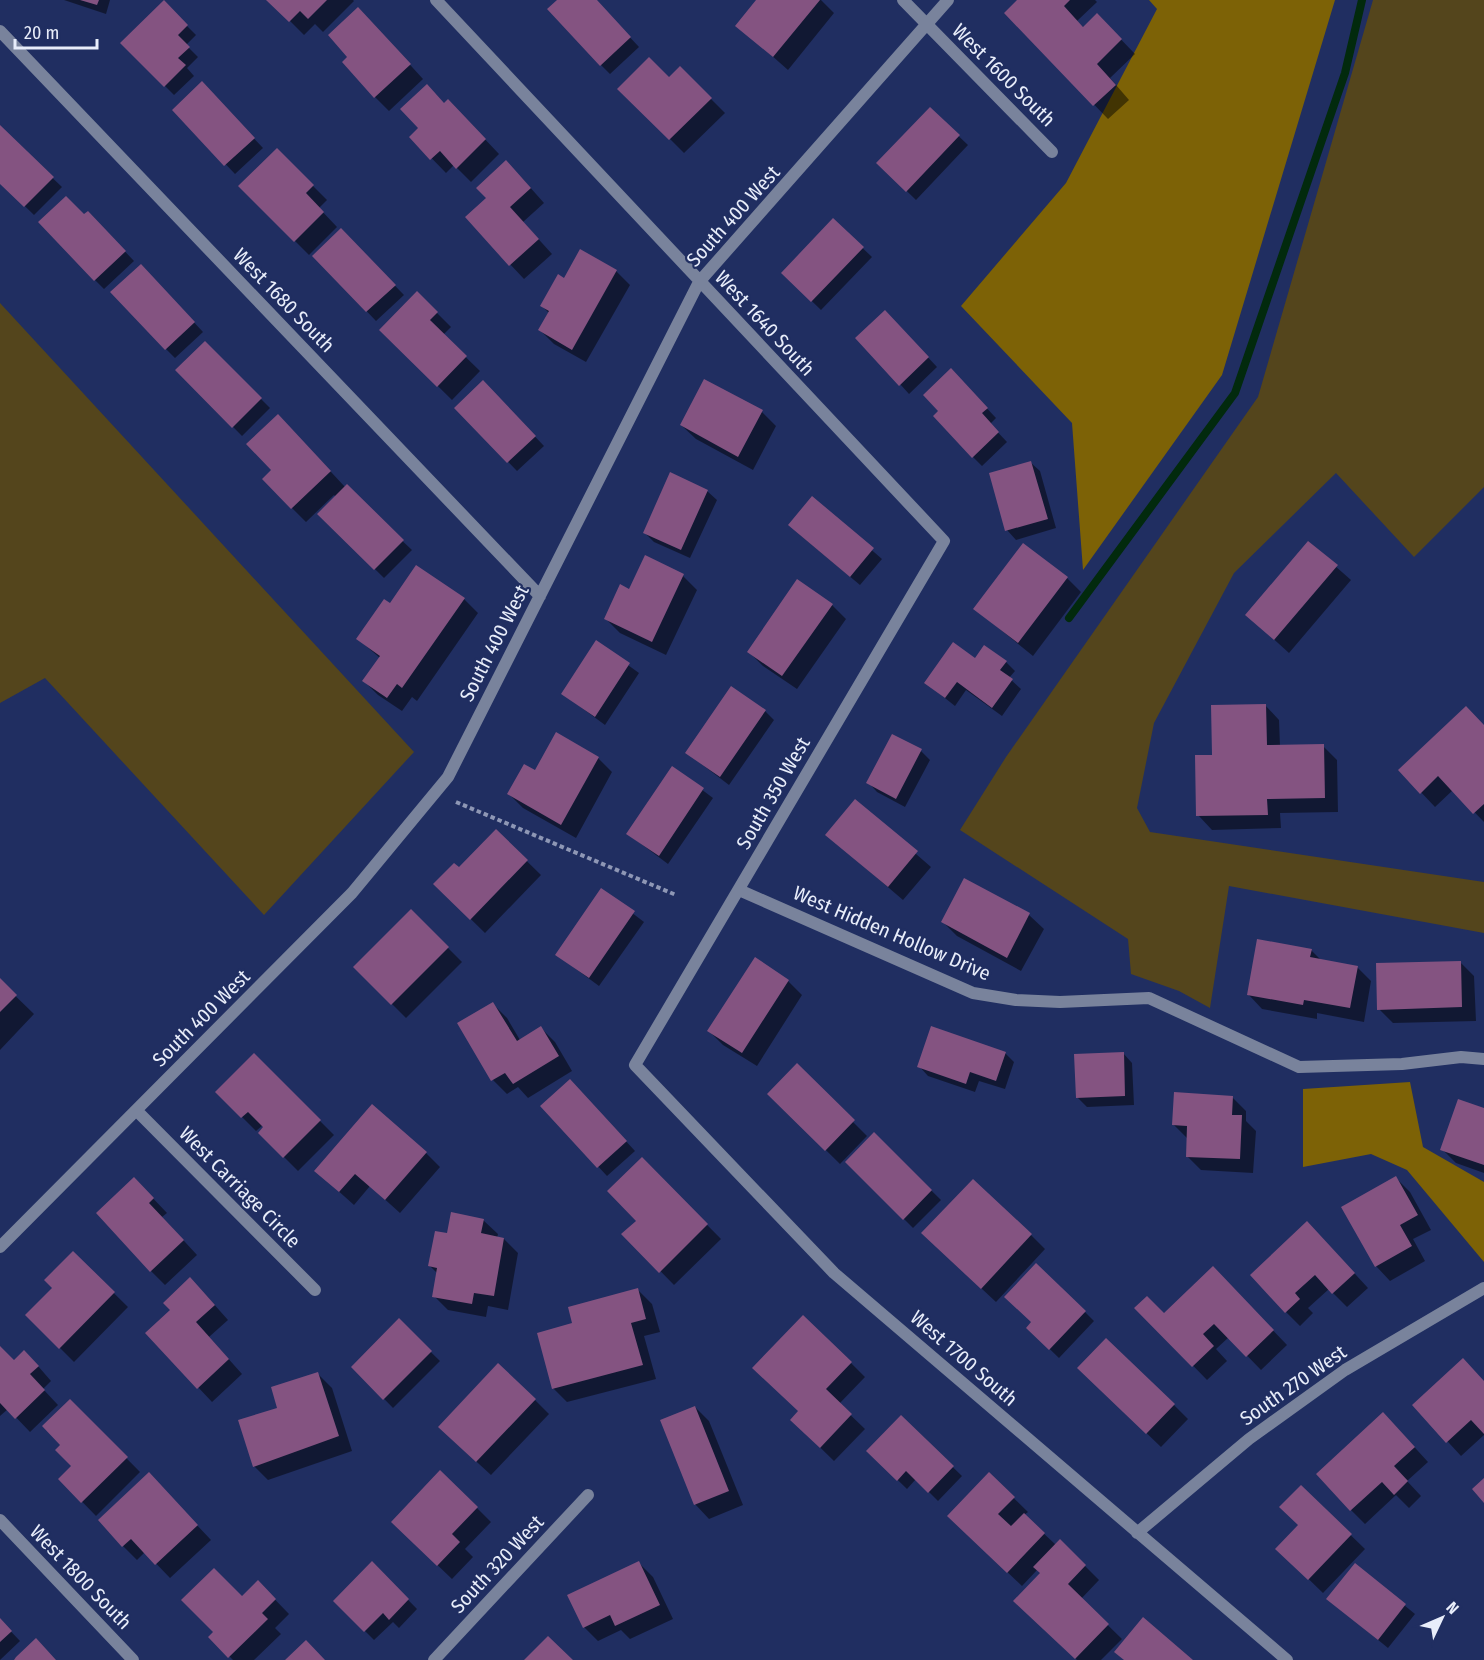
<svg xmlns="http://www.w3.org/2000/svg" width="1484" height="1660" font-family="'Fira Sans Condensed',sans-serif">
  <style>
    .green { fill: #54451c }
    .forest { fill: #7d6206 }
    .shadow { fill: #0007 }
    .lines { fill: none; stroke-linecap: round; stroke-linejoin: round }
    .stream { stroke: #022a0d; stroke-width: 8 }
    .building { fill: #845381 }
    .path { stroke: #8e97b5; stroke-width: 4; stroke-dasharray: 4.5 3; stroke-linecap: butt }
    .street { stroke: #79839c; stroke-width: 12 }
    .labels { text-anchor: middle; stroke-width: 4.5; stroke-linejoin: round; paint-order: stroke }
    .street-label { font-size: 20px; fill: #e8edfa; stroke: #202e61 }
  </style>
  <rect width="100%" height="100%" fill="#202e61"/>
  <!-- green -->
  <path class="green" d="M 1373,0 L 1484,0 L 1484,487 L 1414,557 L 1336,473 L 1234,573 L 1154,723 L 1137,808 L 1150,832 L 1484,882 L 1484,933 L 1229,886 L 1210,1008 L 1179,991 L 1131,974 L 1128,939 L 960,830 L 1006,757 L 1258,397 Z
    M 0,303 L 414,752 L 264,915 L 45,678 L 0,703 Z"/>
  <!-- forest -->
  <path class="forest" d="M 1149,0 L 1335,0 L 1222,375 L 1083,570 L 1072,423 L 961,306 L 1066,183 L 1157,9 Z
    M 1410,1082 L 1423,1147 L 1484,1182 L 1484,1262 L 1407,1170 L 1371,1154 L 1303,1167 L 1303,1089 Z"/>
  <!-- shadow -->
  <path class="shadow" d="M 64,0 L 110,0 L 106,14 Z
    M 269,0 L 353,0 L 354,1 L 323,32 L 315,24 L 304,35 Z
    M 559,0 L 595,0 L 639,47 L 610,74 L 601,65 Z
    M 757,0 L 821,0 L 834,13 L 788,70 L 737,25 Z
    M 1020,0 L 1095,0 L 1097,2 L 1077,21 L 1084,28 L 1111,29 L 1135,54 L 1110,78 L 1129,100 L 1108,119 L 1006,13 Z
    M 163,2 L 196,35 L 186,45 L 198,57 L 187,68 L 194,76 L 174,95 L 122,43 Z
    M 372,23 L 423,79 L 389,111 L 375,97 Z
    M 680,68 L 725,113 L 684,153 L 620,89 L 669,79 Z
    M 211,93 L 263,148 L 235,174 L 174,110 Z
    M 445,104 L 462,115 L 499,154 L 471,182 L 454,165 L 446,173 L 411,137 Z
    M 930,109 L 968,145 L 916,200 L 878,163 Z
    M 0,128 L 62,187 L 34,215 L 0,182 Z
    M 277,150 L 327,200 L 319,208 L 337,227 L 309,255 L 240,186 Z
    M 520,176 L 544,203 L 523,222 L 552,254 L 524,279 L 467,218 L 488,198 Z
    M 84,216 L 97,222 L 134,261 L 104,289 L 95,280 Z
    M 833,220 L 872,257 L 821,310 L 783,273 Z
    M 341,230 L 404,295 L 376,321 L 314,256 Z
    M 616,271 L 630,285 L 586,362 L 554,344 L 540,330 L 549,313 L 542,306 Z
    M 150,275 L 203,332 L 175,358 L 166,349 Z
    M 417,293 L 451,327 L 443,335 L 480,371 L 452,400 L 381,330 Z
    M 894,321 L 937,367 L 909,394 L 900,384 Z
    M 205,343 L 270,408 L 242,436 L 177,370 Z
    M 951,370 L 996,418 L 990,424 L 1007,442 L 982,466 L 973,457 Z
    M 483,382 L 544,446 L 517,471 L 456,408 Z
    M 762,412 L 776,426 L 753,470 L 696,439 L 681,425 Z
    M 292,430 L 345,487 L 412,550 L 384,578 L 319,514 L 336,497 L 334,495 L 306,522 L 292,508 L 273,470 Z
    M 1030,462 L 1040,471 L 1056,528 L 1016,540 L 1007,530 Z
    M 707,491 L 717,500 L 690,558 L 654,542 L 645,533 Z
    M 812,498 L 882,559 L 860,585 L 799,534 Z
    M 1309,543 L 1351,580 L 1289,653 L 1247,615 Z
    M 683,576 L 697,590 L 666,655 L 620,633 L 606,619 L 630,591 Z
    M 1067,578 L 1081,592 L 1033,656 L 975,609 Z
    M 464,599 L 478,613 L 417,701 L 412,697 L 402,711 L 378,695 L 364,681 L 380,658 L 358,639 L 390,605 Z
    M 832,605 L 846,619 L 797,689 L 763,666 L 749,652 Z
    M 596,642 L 639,673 L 605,725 L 563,694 Z
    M 975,660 L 1006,662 L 1015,671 L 1009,678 L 1021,689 L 1002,716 L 966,690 L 955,706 L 926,683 Z
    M 1265,705 L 1279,720 L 1280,746 L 1323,746 L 1337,760 L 1338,812 L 1280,813 L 1281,828 L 1212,830 L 1198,815 L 1214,756 Z
    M 765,711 L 774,720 L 729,785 L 687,753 Z
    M 1484,726 L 1484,822 L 1453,790 L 1435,807 L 1400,770 Z
    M 921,751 L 930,760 L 905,807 L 877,792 L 868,782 Z
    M 598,758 L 612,772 L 576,838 L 523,808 L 509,794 L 535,772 Z
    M 673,768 L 713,798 L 668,864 L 628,834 Z
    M 855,801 L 931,867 L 903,900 L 827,835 Z
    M 496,831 L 541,875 L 485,933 L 435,884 L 459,870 Z
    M 965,880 L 1029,915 L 1044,929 L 1021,971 L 957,936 L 943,922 Z
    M 602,890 L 644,922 L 599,986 L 557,955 Z
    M 411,911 L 462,962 L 406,1018 L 355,967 Z
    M 1311,950 L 1321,960 L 1357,967 L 1371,981 L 1364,1022 L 1317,1013 L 1317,1019 L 1262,1009 L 1248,994 Z
    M 1460,962 L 1474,976 L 1476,1021 L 1393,1023 L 1379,1009 Z
    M 0,981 L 34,1014 L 0,1050 Z
    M 788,981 L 802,995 L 757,1066 L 723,1045 L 709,1031 Z
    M 493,1004 L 507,1018 L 520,1040 L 541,1028 L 555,1042 L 572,1071 L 528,1098 L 518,1087 L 507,1094 L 493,1080 Z
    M 1005,1053 L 1014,1062 L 1005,1089 L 979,1081 L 975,1092 L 928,1076 L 919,1066 Z
    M 1123,1053 L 1132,1063 L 1134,1105 L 1087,1107 L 1077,1097 Z
    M 254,1055 L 334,1135 L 298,1171 L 260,1133 L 265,1127 L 263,1125 L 256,1131 L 217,1092 Z
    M 797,1066 L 867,1136 L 840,1164 L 769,1094 Z
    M 579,1090 L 635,1151 L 607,1176 L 542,1106 Z
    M 1232,1097 L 1246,1111 L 1246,1121 L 1256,1131 L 1253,1173 L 1201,1170 L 1187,1156 L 1188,1139 L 1174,1125 Z
    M 1484,1110 L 1484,1173 L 1456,1163 L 1442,1149 Z
    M 874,1134 L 941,1200 L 913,1228 L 847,1162 Z
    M 426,1153 L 440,1167 L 400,1213 L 370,1186 L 354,1205 L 316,1171 Z
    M 642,1159 L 721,1239 L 674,1285 L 624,1234 L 638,1221 Z
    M 1396,1178 L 1410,1192 L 1431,1230 L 1413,1239 L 1425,1261 L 1390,1281 L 1376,1266 Z
    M 148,1193 L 167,1213 L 162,1217 L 197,1255 L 165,1285 L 151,1271 Z
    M 483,1220 L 498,1234 L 497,1238 L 504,1239 L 518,1253 L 508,1310 L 488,1306 L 486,1317 L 448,1310 L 434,1296 L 438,1274 L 430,1266 L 448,1234 Z
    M 1031,1235 L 1045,1249 L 996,1302 L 937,1247 Z
    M 1321,1237 L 1368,1288 L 1347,1307 L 1329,1289 L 1308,1308 L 1313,1313 L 1300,1326 L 1286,1312 Z
    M 73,1253 L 128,1307 L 74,1362 L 27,1315 L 54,1288 Z
    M 1227,1282 L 1287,1345 L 1261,1370 L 1229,1337 L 1216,1349 L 1227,1361 L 1207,1380 L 1137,1308 L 1164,1315 Z
    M 638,1290 L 652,1304 L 660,1332 L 644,1336 L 656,1379 L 567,1402 L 553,1388 L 574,1324 Z
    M 204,1293 L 228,1320 L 209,1337 L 242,1374 L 212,1402 L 147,1333 Z
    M 1085,1312 L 1094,1321 L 1059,1358 L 1028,1328 L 1033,1323 Z
    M 399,1321 L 440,1361 L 393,1408 L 353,1367 Z
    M 0,1347 L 14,1362 L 38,1366 L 51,1381 L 43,1389 L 58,1405 L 30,1432 L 8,1409 L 0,1416 Z
    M 851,1363 L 865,1377 L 839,1404 L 865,1429 L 834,1461 L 792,1420 Z
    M 318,1374 L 332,1388 L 352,1451 L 268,1480 L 254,1466 L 279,1409 Z
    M 1093,1382 L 1174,1405 L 1188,1419 L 1161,1447 Z
    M 1484,1382 L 1484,1435 L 1461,1456 L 1414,1405 Z
    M 535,1400 L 549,1414 L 491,1475 L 454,1441 Z
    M 70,1401 L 140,1472 L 96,1516 L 60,1479 L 73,1466 L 63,1445 Z
    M 695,1407 L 709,1421 L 743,1505 L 709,1519 L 695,1504 Z
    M 901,1417 L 962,1476 L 938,1501 L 916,1479 L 907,1489 L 868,1451 Z
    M 1397,1428 L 1428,1462 L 1407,1481 L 1421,1496 L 1409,1508 L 1396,1495 L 1365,1524 L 1351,1510 Z
    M 989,1474 L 1028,1512 L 1024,1515 L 1056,1545 L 1060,1541 L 1099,1580 L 1081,1599 L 1122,1639 L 1101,1660 L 1077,1660 L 1029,1615 L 1042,1573 L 1038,1569 L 1022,1586 L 963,1530 Z
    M 1301,1487 L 1365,1549 L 1323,1593 L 1292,1563 L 1300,1526 Z
    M 162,1488 L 211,1540 L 170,1578 L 145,1552 L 137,1560 L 123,1546 Z
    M 477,1508 L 491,1522 L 465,1549 L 473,1557 L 452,1579 L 407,1536 Z
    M 372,1563 L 417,1609 L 399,1628 L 393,1622 L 374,1640 L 335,1601 Z
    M 639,1563 L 653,1577 L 673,1619 L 630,1639 L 621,1630 L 598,1641 L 584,1627 Z
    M 1355,1565 L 1415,1614 L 1388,1648 L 1328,1599 Z
    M 258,1582 L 289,1614 L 275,1628 L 281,1634 L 254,1660 L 233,1660 L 210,1637 Z
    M 0,1620 L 20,1641 L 0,1660 Z"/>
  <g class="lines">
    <!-- stream -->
    <path class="stream" d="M 1069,618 L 1235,393 L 1345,73 L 1362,0"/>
  </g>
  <!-- building -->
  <path class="building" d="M 80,0 L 99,0 L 97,5 Z
    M 164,0 L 188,25 L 178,35 L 190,47 L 178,58 L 186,65 L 164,87 L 120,43 Z
    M 266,0 L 327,0 L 308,19 L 300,11 L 289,22 Z
    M 557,0 L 597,0 L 631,37 L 600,66 L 547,9 Z
    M 756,0 L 820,0 L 773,57 L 735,26 Z
    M 1017,0 L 1070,0 L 1064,6 L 1083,27 L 1097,13 L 1122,39 L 1097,64 L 1116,85 L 1093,106 L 1004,13 Z
    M 358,7 L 411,64 L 374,98 L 342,62 L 347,57 L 328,35 Z
    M 649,57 L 669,77 L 680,66 L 712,98 L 669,140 L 617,89 Z
    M 202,81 L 255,138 L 224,166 L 172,110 Z
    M 427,84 L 444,103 L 448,99 L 486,139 L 456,169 L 440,151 L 430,160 L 409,137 L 418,128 L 400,109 Z
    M 930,107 L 960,135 L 906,192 L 876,163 Z
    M 0,125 L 54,177 L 24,207 L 0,184 Z
    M 277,148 L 314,185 L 306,193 L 324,212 L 294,242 L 238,186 Z
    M 506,160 L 531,188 L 510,207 L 539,239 L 509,266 L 465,217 L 486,198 L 476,188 Z
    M 66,196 L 84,214 L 88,211 L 126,251 L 94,281 L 38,222 Z
    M 833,218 L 864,247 L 811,302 L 781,273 Z
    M 341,228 L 396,285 L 366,312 L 312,256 Z
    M 580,249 L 617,270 L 572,350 L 538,330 L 549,311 L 540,306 L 558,274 L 564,278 Z
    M 141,264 L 195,322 L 165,350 L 110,292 Z
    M 417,291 L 438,312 L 430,320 L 467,356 L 437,387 L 379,330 Z
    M 885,310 L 929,357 L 899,386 L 855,338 Z
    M 205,341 L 262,398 L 232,428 L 175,370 Z
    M 951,368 L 988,408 L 982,413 L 999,432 L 972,458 L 933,416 L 938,411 L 923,395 Z
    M 704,379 L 763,410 L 738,457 L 680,425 Z
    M 483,380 L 536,436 L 507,463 L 454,408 Z
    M 278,414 L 331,471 L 291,509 L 262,479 L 271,470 L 246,444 Z
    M 1031,461 L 1048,519 L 1005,531 L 989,473 Z
    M 670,472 L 708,490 L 681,550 L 643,533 Z
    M 347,484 L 404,540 L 374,570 L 317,514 Z
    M 812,496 L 874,548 L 850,577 L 788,525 Z
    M 1308,541 L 1338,565 L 1274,640 L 1245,615 Z
    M 1023,543 L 1068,577 L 1018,643 L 973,609 Z
    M 645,555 L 684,574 L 652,642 L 604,619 L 620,584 L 629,589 Z
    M 416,565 L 465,598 L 402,688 L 397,684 L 387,698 L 362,681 L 380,656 L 356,639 L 384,599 L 390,603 Z
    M 797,579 L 833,604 L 782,676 L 747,652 Z
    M 596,640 L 630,663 L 595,717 L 561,694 Z
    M 953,642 L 975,658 L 984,645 L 1007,661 L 1000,670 L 1013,679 L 992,708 L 957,682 L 945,698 L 924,683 Z
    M 731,686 L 766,710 L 720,777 L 685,753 Z
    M 1266,704 L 1267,745 L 1324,744 L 1325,798 L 1267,799 L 1268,815 L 1196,816 L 1195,755 L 1212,755 L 1211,705 Z
    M 1466,706 L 1484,725 L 1484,804 L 1473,814 L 1438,776 L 1420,794 L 1398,770 Z
    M 556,732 L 599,757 L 561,825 L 507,794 L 524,764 L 535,770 Z
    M 892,734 L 922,749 L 896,799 L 866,783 Z
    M 672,766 L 704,788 L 659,856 L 626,834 Z
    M 855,799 L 918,851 L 888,887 L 825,835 Z
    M 496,829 L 528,860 L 470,920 L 433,884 L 454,863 L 459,867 Z
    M 964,878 L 1030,913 L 1007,958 L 941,922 Z
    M 601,888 L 635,911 L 589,978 L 555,955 Z
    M 411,909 L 449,947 L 391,1005 L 353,967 Z
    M 1257,939 L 1312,949 L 1310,957 L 1358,966 L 1350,1008 L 1304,1000 L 1303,1005 L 1247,995 Z
    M 755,957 L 789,980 L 742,1053 L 707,1031 Z
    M 1461,961 L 1462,1007 L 1377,1010 L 1376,963 Z
    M 0,978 L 17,995 L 0,1012 Z
    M 493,1002 L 517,1041 L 541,1026 L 559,1056 L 513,1084 L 505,1073 L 491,1081 L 457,1023 Z
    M 931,1026 L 1006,1052 L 996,1081 L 970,1072 L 966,1084 L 917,1067 Z
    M 1124,1052 L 1125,1096 L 1076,1098 L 1074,1054 Z
    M 254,1053 L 321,1120 L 283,1158 L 258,1133 L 263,1127 L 248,1112 L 241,1118 L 215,1092 Z
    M 797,1063 L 855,1120 L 825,1151 L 767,1094 Z
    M 570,1079 L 627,1141 L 597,1168 L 540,1106 Z
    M 1174,1092 L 1233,1096 L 1232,1115 L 1242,1115 L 1240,1159 L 1186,1157 L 1187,1126 L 1172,1125 Z
    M 1458,1099 L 1484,1108 L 1484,1165 L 1440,1150 Z
    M 372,1104 L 427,1152 L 385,1200 L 355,1174 L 339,1192 L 314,1171 Z
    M 874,1132 L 932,1190 L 903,1220 L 845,1162 Z
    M 642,1157 L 708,1224 L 659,1273 L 621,1234 L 636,1221 L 607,1191 Z
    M 1396,1176 L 1418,1215 L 1400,1225 L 1412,1246 L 1375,1267 L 1341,1207 Z
    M 134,1177 L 154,1198 L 149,1203 L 184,1240 L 150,1272 L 96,1213 Z
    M 973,1179 L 1032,1234 L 981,1289 L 921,1233 Z
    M 451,1212 L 484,1219 L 481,1233 L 504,1238 L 494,1296 L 474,1293 L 472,1304 L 432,1297 L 437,1268 L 428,1266 L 435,1231 L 447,1233 Z
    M 1307,1221 L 1355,1273 L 1332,1294 L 1315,1275 L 1295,1293 L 1300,1299 L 1285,1313 L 1250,1275 Z
    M 73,1251 L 115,1292 L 59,1349 L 25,1315 L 52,1288 L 44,1280 Z
    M 1036,1263 L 1086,1311 L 1049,1350 L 1026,1328 L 1031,1322 L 1004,1297 Z
    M 1213,1266 L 1274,1330 L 1246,1357 L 1214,1324 L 1203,1334 L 1214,1346 L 1192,1367 L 1134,1308 L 1147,1296 L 1164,1313 Z
    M 190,1277 L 215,1305 L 196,1322 L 229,1359 L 197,1389 L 145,1333 L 170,1310 L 163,1303 Z
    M 638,1288 L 646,1319 L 631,1323 L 643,1365 L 552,1389 L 537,1333 L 572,1323 L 568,1307 Z
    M 803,1315 L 852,1362 L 826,1389 L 852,1414 L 820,1448 L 790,1420 L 798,1411 L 752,1368 Z
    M 399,1318 L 432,1351 L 383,1400 L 351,1367 Z
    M 1106,1338 L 1175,1404 L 1146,1434 L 1077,1368 Z
    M 0,1346 L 14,1360 L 24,1350 L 39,1366 L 30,1374 L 45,1390 L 15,1419 L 0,1403 Z
    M 1463,1358 L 1484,1381 L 1484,1434 L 1471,1420 L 1446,1443 L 1412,1405 Z
    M 498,1363 L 536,1399 L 476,1462 L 438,1427 Z
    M 318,1372 L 339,1436 L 253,1467 L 238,1420 L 277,1408 L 271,1387 Z
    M 70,1399 L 128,1457 L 81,1503 L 58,1479 L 71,1466 L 55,1450 L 60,1445 L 42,1426 Z
    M 695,1406 L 729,1491 L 694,1505 L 660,1420 Z
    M 1383,1412 L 1415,1447 L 1394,1466 L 1408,1481 L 1394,1495 L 1382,1482 L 1350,1511 L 1316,1474 Z
    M 901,1415 L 954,1466 L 928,1493 L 906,1471 L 897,1481 L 866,1451 Z
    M 440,1470 L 478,1507 L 452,1534 L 460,1542 L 437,1566 L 391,1522 Z
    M 149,1472 L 198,1525 L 155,1565 L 131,1539 L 122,1547 L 98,1520 Z
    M 989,1472 L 1015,1497 L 998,1514 L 1011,1526 L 1024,1513 L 1045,1533 L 1007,1573 L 947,1516 Z
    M 1484,1478 L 1484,1503 L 1472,1489 Z
    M 1301,1485 L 1352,1534 L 1308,1580 L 1275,1549 L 1298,1525 L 1279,1507 Z
    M 1060,1539 L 1086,1565 L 1068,1584 L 1109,1624 L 1075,1659 L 1013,1601 L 1040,1573 L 1033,1567 Z
    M 372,1561 L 409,1599 L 389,1620 L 383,1613 L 364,1632 L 333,1601 Z
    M 639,1561 L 660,1605 L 615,1626 L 610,1615 L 583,1628 L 567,1595 Z
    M 1355,1563 L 1406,1604 L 1378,1640 L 1326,1599 Z
    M 214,1568 L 242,1596 L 258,1580 L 276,1599 L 262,1613 L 268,1619 L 228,1658 L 208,1637 L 213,1632 L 181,1600 Z
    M 1143,1617 L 1193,1660 L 1124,1660 L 1114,1652 Z
    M 0,1618 L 12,1631 L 0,1642 Z
    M 548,1636 L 573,1660 L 524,1660 Z
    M 36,1638 L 56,1660 L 14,1660 L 16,1657 Z
    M 306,1640 L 325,1660 L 285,1660 Z"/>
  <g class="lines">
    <!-- path -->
    <path class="path" d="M 456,802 L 676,895"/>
    <!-- street -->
    <path class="street" d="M 436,0 L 944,541 L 635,1065 L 834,1273 L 1287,1660
      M 903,0 L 1052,152
      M 0,31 L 540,596
      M 739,890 L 973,993 L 1016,1000 L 1060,1002 L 1149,998 L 1299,1067 L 1402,1064 L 1461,1057 L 1484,1059
      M 137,1111 L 315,1290
      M 0,1247 L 352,893 L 448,777 L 699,282 L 948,0
      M 0,1520 L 133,1660
      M 1137,1533 L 1249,1439 L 1345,1370 L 1484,1288
      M 434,1660 L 588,1495"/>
  </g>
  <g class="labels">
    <!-- street labels -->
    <g class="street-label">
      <text transform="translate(1004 75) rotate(45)" y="7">West 1600 South</text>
      <text transform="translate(733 216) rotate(-48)" y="7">South 400 West</text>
      <text transform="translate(284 300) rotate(46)" y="7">West 1680 South</text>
      <text transform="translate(765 323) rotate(47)" y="7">West 1640 South</text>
      <text transform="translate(494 643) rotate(-63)" y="7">South 400 West</text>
      <text transform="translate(773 793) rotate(-60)" y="7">South 350 West</text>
      <text transform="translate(892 933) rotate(23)" y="7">West Hidden Hollow Drive</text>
      <text transform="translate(201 1018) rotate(-45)" y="7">South 400 West</text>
      <text transform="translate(240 1187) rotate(45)" y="7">West Carriage Circle</text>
      <text transform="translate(964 1358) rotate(41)" y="7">West 1700 South</text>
      <text transform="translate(1293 1385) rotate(-35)" y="7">South 270 West</text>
      <text transform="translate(497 1564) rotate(-47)" y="7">South 320 West</text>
      <text transform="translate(81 1577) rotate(46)" y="7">West 1800 South</text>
    </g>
  </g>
  <!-- north arrow -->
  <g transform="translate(1442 1618) rotate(46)" stroke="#202e61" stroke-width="4.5" paint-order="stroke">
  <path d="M0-4.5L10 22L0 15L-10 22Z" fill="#e8edfa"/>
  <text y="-9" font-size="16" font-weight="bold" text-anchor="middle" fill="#e8edfa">N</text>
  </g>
  <!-- scale -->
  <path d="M15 39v9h82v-9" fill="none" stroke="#e8edfa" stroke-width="3"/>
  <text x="24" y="39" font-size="18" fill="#e8edfa" stroke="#202e61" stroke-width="4.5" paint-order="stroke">20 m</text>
</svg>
